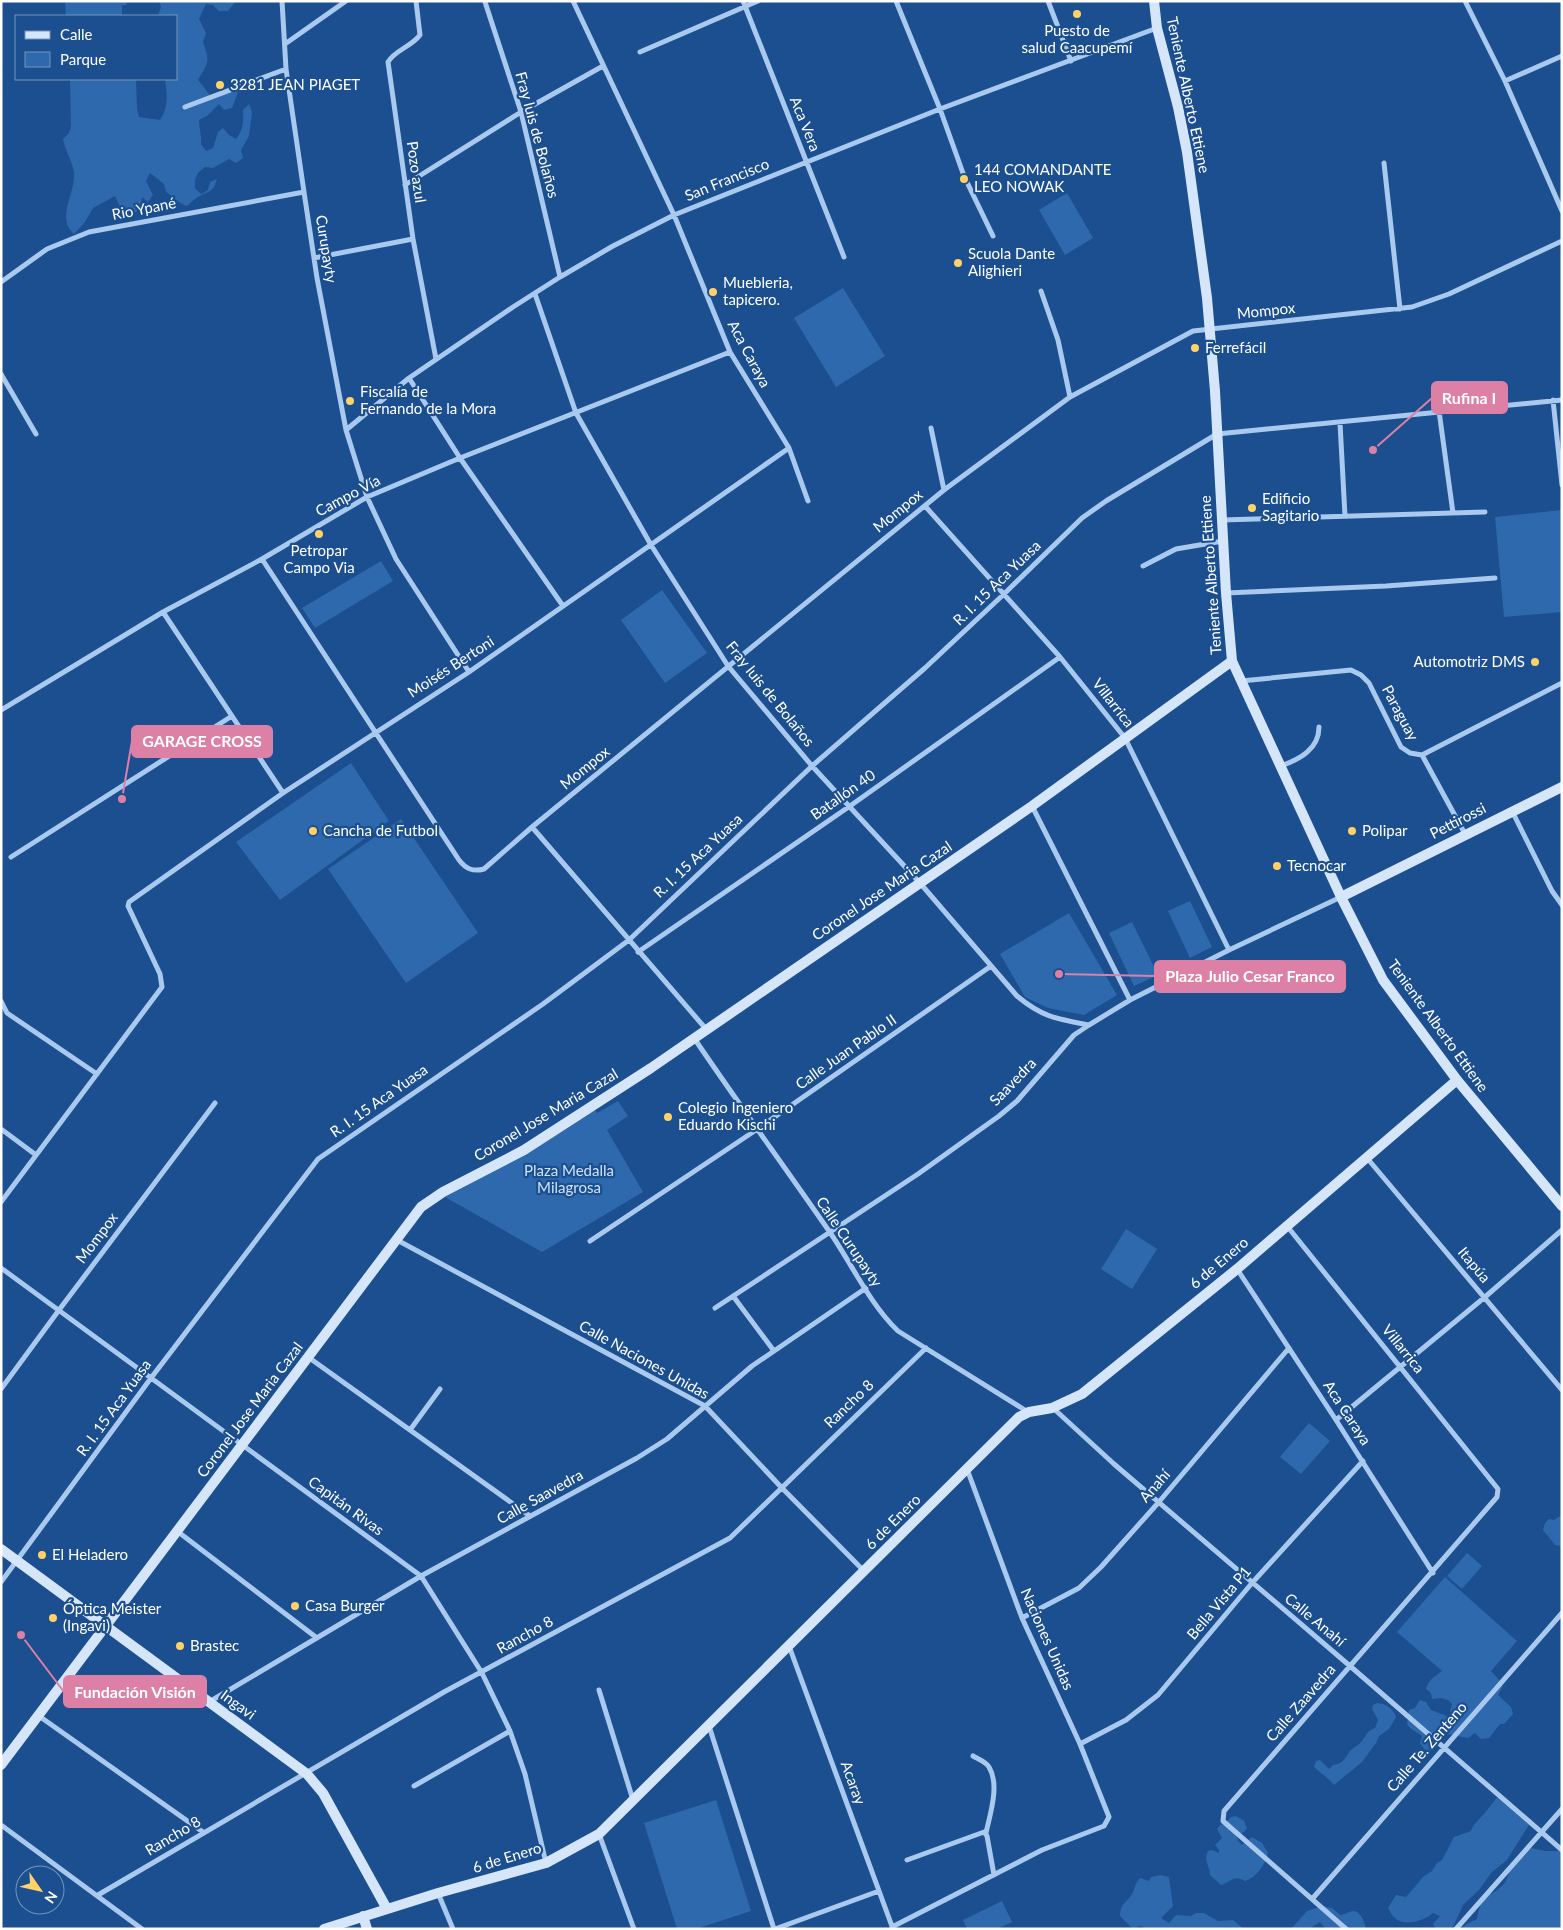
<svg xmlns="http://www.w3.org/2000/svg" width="1563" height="1930" font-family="Lato,sans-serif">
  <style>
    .green { fill: #2e69ad }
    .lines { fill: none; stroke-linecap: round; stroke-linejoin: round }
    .street { stroke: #a9c9ee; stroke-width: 5 }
    .secondary { stroke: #d6e6fa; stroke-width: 10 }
    .poi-dot { fill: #ffd166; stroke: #1b4f8f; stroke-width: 2 }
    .labels { text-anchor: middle; stroke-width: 4.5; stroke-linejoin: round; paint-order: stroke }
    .poi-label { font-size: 15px; fill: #fff; stroke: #1b4f8f; text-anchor: start }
    .street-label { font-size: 15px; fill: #fff; stroke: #1b4f8f }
    .park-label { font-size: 15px; fill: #cfe3fa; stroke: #1b4f8f }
    .leader { fill: none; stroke: #dd80a5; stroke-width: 2 }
    .callout-dot { fill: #dd80a5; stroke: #1b4f8f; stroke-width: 2 }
    .callout { fill: #dd80a5; stroke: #dd80a5; stroke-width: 2 }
    .callout-label { font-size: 16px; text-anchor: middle; font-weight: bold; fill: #fff }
  </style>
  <rect width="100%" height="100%" fill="#1b4f8f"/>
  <!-- green -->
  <path class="green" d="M 65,1 L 128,1 L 126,5 L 122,5 L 122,16 L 66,16 Z
    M 159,1 L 236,1 L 228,11 L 219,11 L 213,5 L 206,4 L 199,19 L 206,33 L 203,42 C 210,62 209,62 198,80 C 204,86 207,93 213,98 L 234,85 L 238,92 L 232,108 L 224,110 L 219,104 L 207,116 L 199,120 C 199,129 202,136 201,144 L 206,151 L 213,148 L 218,132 L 223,128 L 229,135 L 236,139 C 243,131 244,120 243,110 L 249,104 L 252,112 L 249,136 L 241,150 L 243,158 L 236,163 L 229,159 L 213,168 L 205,167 L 198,173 L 195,180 L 195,188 L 201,194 L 208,190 L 210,182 L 217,179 C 213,192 211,190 200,196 C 196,198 191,202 187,206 C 178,203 174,197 166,192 L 164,184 L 150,173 L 146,181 L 153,195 L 148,202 L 142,197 C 142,208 138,212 128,216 L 122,211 L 115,196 L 93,208 L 85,222 L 74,234 C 55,217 76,194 74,172 C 72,161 65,150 63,139 L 69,133 L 71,126 L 70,79 L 136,79 L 137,109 L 139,117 L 160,120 C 169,107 167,94 165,79 L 176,79 L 176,16 L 158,16 L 161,7 Z
    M 1067,193 L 1093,238 L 1065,255 L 1039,210 Z
    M 843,288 L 885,356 L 836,387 L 794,318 Z
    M 1562,510 L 1562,612 L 1504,617 L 1495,517 Z
    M 381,561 L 393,581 L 315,628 L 302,608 Z
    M 662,590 L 707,653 L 665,683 L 621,620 Z
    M 351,763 L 389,821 L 280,900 L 236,842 Z
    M 401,819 L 478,933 L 406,983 L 328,869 Z
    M 1190,901 L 1212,947 L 1190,958 L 1168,911 Z
    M 1069,913 L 1117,995 L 1084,1015 L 1048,1008 L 1025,997 L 1000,954 Z
    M 1132,922 L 1158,975 L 1134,986 L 1109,933 Z
    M 618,1101 L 628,1116 L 607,1130 L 643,1192 L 542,1252 L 445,1197 L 594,1108 L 597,1113 Z
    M 1126,1229 L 1157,1249 L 1132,1289 L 1101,1269 Z
    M 1309,1423 L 1330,1441 L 1301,1474 L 1280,1457 Z
    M 1562,1515 L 1562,1546 L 1555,1545 L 1543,1530 L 1545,1523 L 1549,1519 L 1554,1520 Z
    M 1467,1553 L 1482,1566 L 1462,1589 L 1447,1576 Z
    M 1445,1577 L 1517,1641 L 1491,1671 L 1501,1682 L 1503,1686 L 1498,1695 L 1511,1707 L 1513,1714 L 1504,1724 L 1500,1724 L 1489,1738 L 1481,1739 L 1475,1733 L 1468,1738 L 1447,1734 L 1430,1752 L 1424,1749 L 1420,1743 L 1422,1736 L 1410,1728 L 1407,1724 L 1409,1710 L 1415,1708 L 1420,1700 L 1426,1702 L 1431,1710 L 1452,1718 L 1450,1711 L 1452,1704 L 1448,1700 L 1441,1698 L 1432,1699 L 1431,1693 L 1426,1689 C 1429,1679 1434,1677 1442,1671 L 1397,1632 Z
    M 1377,1703 C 1386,1704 1393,1708 1396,1717 L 1389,1729 L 1379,1736 L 1376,1743 L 1362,1762 L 1334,1785 C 1328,1777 1321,1774 1314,1767 L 1316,1761 L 1320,1760 L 1329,1769 L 1333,1765 C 1344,1764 1345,1757 1351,1750 C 1354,1747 1359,1745 1361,1742 C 1368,1735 1364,1733 1375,1728 L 1378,1720 L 1372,1709 L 1373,1705 Z
    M 1499,1796 L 1532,1820 L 1507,1860 L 1492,1872 L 1479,1890 L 1463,1905 L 1453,1927 L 1450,1929 L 1436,1929 L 1433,1924 L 1440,1916 L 1433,1913 C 1424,1921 1404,1927 1395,1918 C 1392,1916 1390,1911 1388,1908 L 1396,1895 L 1406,1897 L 1423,1877 L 1432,1871 L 1437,1863 L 1442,1860 L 1454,1837 L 1471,1831 C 1474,1823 1477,1822 1483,1815 C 1489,1809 1492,1802 1499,1796 Z
    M 716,1800 L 751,1911 L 696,1929 L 677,1929 L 644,1823 Z
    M 1236,1816 L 1244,1821 L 1247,1828 L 1244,1832 L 1237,1836 L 1238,1841 L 1242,1845 L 1252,1837 L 1262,1843 L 1268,1853 C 1265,1865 1257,1877 1245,1881 C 1234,1874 1231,1882 1221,1885 L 1210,1875 C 1210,1865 1203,1862 1208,1851 L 1212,1850 L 1219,1853 L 1219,1850 L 1215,1845 L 1222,1838 L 1217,1829 L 1220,1825 L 1224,1824 L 1231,1817 Z
    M 1531,1848 L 1545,1851 L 1562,1851 L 1562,1929 L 1461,1929 L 1467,1924 L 1477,1919 C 1482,1892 1486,1900 1502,1886 C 1508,1880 1508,1874 1511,1868 C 1515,1860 1524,1853 1531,1848 Z
    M 1161,1875 L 1169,1877 L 1173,1906 L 1161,1918 L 1169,1923 L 1176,1915 L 1191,1916 L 1196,1913 L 1204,1913 L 1218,1921 L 1233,1920 L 1244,1929 L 1146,1929 L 1141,1926 L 1132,1928 L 1120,1916 C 1121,1902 1126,1904 1132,1894 C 1136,1887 1133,1886 1140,1878 L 1149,1881 L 1151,1877 Z
    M 1002,1901 L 1012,1922 L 997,1929 L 967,1929 L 963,1920 Z
    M 1322,1906 L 1332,1908 L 1340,1915 C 1344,1915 1350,1911 1353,1911 C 1361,1911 1365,1923 1366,1929 L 1326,1929 L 1320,1922 L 1309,1929 L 1291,1929 L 1307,1911 Z"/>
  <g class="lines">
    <!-- street -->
    <path class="street" d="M 282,1 L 286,69 L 304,192 L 317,278 L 346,430 L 367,497 L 396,559 L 469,672
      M 416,1 L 420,35 C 411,47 395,50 388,62 L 413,239 L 436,359
      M 573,1 L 674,215 L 730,352 L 789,448 L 808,501
      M 743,1 L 844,257
      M 896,1 L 940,109 L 964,176 L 993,236
      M 1048,1 L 1071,61
      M 1465,1 L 1505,81 L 1562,211
      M 485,2 L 521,112 L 560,277
      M 285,44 L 346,1
      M 640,52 L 758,1
      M 1505,81 L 1562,56
      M 185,107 L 286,69
      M 1384,163 L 1400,309
      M 405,185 L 521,112 L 603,66
      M 314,258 L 413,239
      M 1,282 L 47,249 L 89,232 L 304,192
      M 1041,291 L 1058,340 L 1070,397
      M 535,294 L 576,413 L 651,545 L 728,666 L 812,766 L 920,883 L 1017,996 C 1042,1017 1057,1019 1089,1025
      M 1,374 L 36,434
      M 409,378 L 460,458 L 563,606
      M 1553,400 L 1562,485
      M 1439,411 L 1453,513
      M 1340,423 L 1345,516
      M 931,428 L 944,490
      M 346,430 L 409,378 L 513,307 L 560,277 L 613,246 L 674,215 L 940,109 L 1157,28
      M 925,506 L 1060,657 L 1125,738 L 1229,950
      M 1222,520 L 1485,512
      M 262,559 L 459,860 C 466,869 473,872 484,869 L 532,827 L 944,490 L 1070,397 L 1193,331 L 1412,307 L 1449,294 L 1562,241
      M 1143,566 L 1176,549 L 1223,541
      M 1226,593 L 1386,586 L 1495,578
      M 163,612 L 283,793
      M 1241,681 L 1351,670 L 1361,675 L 1369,683 L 1401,747 L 1410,753 L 1422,755 L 1465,834
      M 1,710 L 163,612 L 262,559 L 367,497 L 460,458 L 730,352
      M 1422,755 L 1562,683
      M 1281,766 C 1300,759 1319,749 1319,727
      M 1032,806 L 1130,1000
      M 1512,811 L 1552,891 L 1562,905
      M 532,827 L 706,1029
      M 11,857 L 232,716
      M 638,952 L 850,806 L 1060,657
      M 1,1001 L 7,1013 L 97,1074
      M 694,1038 C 738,1103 784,1166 829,1231 C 852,1264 869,1303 898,1331 L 1028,1412
      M 1,1129 L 36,1155
      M 1367,1158 L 1562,1390
      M 1,1202 L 162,987 L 160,974 L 128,906 L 129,902 L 283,793 L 469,672 L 789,448
      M 1287,1226 L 1498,1489 L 1497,1497 L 1224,1811 L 1223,1821 L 1346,1929
      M 397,1240 L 705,1406 L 781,1487 L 864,1571
      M 590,1241 L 756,1130 L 991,966
      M 1,1268 L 421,1576 L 482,1673 L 510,1731 L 525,1774 L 546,1863
      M 1237,1269 L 1336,1420 L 1433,1573
      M 733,1296 L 774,1351
      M 715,1308 L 918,1174 L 999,1116 L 1017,1101 L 1074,1035 L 1089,1025 L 1130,1000 L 1229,950 L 1341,897
      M 308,1357 L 530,1516
      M 1,1389 L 59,1310 L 215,1103
      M 1053,1408 L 1114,1464 L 1350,1666 L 1562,1850
      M 1336,1420 L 1485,1297 L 1562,1230
      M 410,1430 L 440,1389
      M 177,1531 L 317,1638
      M 1,1582 L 151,1378 L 318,1159 L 543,1004 L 629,940 L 812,766 L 925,668 L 1004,594 L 1082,518 L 1106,501 L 1217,434 L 1562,400
      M 1022,1618 L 1079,1588 L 1101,1567 L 1158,1503 L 1289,1348
      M 789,1646 L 893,1929
      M 599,1690 L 633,1800
      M 209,1702 L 421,1576 L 637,1458 L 667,1439 L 752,1366 L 866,1288
      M 39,1716 L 203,1832
      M 709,1726 L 774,1929
      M 1080,1744 L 1126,1720 L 1158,1695 L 1252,1583 L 1363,1461
      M 973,1756 C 978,1759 986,1762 989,1767 C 1000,1785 990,1814 986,1833
      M 414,1786 L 510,1731
      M 1,1825 L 142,1929
      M 599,1834 L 634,1929
      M 907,1860 L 984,1832 L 987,1836 L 994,1875
      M 438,1893 L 453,1929
      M 98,1895 L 444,1692 L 730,1538 L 926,1348
      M 1313,1898 L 1562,1613
      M 892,1927 L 1042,1850 L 1104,1826 L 1109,1817 L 1080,1744 L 1022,1618 L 967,1469
      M 775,1929 L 879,1891
      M 1456,1929 L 1562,1809"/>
    <!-- secondary -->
    <path class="secondary" d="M 1154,1 L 1157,28 L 1178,107 L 1187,152 L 1207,298 L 1215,391 L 1226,593 L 1232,661 L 1341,897 L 1383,980 L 1457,1080 L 1562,1206
      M 1341,897 L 1562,787
      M 1,1549 L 307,1774 L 323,1793 L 387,1909
      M 1,1765 L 421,1207 L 443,1192 L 524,1150 L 651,1068 L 1032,806 L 1232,661
      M 363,1916 L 367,1929
      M 324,1929 L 438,1893 L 546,1863 L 599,1834 L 1019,1417 L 1029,1412 L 1052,1408 L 1082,1394 L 1237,1269 L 1457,1080"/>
  </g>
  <!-- markers -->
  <g class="poi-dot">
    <circle cx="1077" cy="14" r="5"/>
    <circle cx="220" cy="85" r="5"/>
    <circle cx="964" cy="179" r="5"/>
    <circle cx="958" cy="263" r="5"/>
    <circle cx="713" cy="292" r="5"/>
    <circle cx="1195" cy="348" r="5"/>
    <circle cx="350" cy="401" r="5"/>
    <circle cx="1252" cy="508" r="5"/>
    <circle cx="319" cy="534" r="5"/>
    <circle cx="1535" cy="662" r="5"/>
    <circle cx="313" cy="831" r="5"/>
    <circle cx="1352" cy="831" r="5"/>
    <circle cx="1277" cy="866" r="5"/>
    <circle cx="668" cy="1117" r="5"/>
    <circle cx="42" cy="1555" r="5"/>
    <circle cx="295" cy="1606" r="5"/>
    <circle cx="53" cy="1618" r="5"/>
    <circle cx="180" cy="1646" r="5"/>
  </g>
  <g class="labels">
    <!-- poi labels -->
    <g class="poi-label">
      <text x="1077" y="36" text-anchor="middle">Puesto de<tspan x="1077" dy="17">salud Caacupemí</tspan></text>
      <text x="230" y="90">3281 JEAN PIAGET</text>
      <text x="974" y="175">144 COMANDANTE<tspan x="974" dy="17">LEO NOWAK</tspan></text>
      <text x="968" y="259">Scuola Dante<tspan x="968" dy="17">Alighieri</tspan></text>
      <text x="723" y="288">Muebleria,<tspan x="723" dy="17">tapicero.</tspan></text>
      <text x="1205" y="353">Ferrefácil</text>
      <text x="360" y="397">Fiscalía de<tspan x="360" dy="17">Fernando de la Mora</tspan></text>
      <text x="1262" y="504">Edificio<tspan x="1262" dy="17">Sagitario</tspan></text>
      <text x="319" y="556" text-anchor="middle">Petropar<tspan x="319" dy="17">Campo Via</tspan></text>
      <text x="1525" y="667" text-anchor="end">Automotriz DMS</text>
      <text x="323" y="836">Cancha de Futbol</text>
      <text x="1362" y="836">Polipar</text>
      <text x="1287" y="871">Tecnocar</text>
      <text x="678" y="1113">Colegio Ingeniero<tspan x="678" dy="17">Eduardo Kischi</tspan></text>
      <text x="52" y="1560">El Heladero</text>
      <text x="305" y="1611">Casa Burger</text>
      <text x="63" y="1614">Óptica Meister<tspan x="63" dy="17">(Ingavi)</tspan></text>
      <text x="190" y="1651">Brastec</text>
    </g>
    <!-- street labels -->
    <g class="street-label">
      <text transform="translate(1188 95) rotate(78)" y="5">Teniente Alberto Ettiene</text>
      <text transform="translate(805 124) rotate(68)" y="5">Aca Vera</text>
      <text transform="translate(537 135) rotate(75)" y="5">Fray luis de Bolaños</text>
      <text transform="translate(416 172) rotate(82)" y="5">Pozo azul</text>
      <text transform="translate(727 180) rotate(-22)" y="5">San Francisco</text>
      <text transform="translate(144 209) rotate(-11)" y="5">Rio Ypané</text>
      <text transform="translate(326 249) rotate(81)" y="5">Curupayty</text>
      <text transform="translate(1266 311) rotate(-6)" y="5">Mompox</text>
      <text transform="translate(749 354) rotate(62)" y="5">Aca Caraya</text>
      <text transform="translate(348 496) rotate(-28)" y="5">Campo Vía</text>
      <text transform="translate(898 511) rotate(-39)" y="5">Mompox</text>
      <text transform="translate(1211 575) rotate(-94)" y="5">Teniente Alberto Ettiene</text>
      <text transform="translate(997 583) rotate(-44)" y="5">R. I. 15 Aca Yuasa</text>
      <text transform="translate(451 667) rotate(-33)" y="5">Moisés Bertoni</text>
      <text transform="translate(770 694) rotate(51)" y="5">Fray luis de Bolaños</text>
      <text transform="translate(1113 703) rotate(52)" y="5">Villarrica</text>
      <text transform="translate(1400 713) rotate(62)" y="5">Paraguay</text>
      <text transform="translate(585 768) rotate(-39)" y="5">Mompox</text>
      <text transform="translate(843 795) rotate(-35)" y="5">Batallón 40</text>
      <text transform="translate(1458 821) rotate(-27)" y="5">Pettirossi</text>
      <text transform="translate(698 856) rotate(-43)" y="5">R. I. 15 Aca Yuasa</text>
      <text transform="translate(882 891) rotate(-34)" y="5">Coronel Jose Maria Cazal</text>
      <text transform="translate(1438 1026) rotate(54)" y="5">Teniente Alberto Ettiene</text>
      <text transform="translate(846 1052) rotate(-35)" y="5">Calle Juan Pablo II</text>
      <text transform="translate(1013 1082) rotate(-46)" y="5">Saavedra</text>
      <text transform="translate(379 1101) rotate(-35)" y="5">R. I. 15 Aca Yuasa</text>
      <text transform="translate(546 1115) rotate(-31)" y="5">Coronel Jose Maria Cazal</text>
      <text transform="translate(97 1238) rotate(-53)" y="5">Mompox</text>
      <text transform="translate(849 1242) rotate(56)" y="5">Calle Curupayty</text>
      <text transform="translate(1219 1263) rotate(-40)" y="5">6 de Enero</text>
      <text transform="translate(1474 1265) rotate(50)" y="5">Itapúa</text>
      <text transform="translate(1403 1349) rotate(51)" y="5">Villarrica</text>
      <text transform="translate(644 1360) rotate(29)" y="5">Calle Naciones Unidas</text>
      <text transform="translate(849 1404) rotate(-44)" y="5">Rancho 8</text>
      <text transform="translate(114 1408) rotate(-54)" y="5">R. I. 15 Aca Yuasa</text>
      <text transform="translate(250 1410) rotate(-53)" y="5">Coronel Jose Maria Cazal</text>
      <text transform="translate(1347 1413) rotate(57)" y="5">Aca Caraya</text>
      <text transform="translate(1155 1486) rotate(-49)" y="5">Anahí</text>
      <text transform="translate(540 1497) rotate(-29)" y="5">Calle Saavedra</text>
      <text transform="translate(346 1506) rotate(36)" y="5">Capitán Rivas</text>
      <text transform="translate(893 1522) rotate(-45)" y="5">6 de Enero</text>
      <text transform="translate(1219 1603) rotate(-50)" y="5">Bella Vista P1</text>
      <text transform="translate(1315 1620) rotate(40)" y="5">Calle Anahí</text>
      <text transform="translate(525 1635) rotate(-29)" y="5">Rancho 8</text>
      <text transform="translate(1047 1639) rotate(66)" y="5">Naciones Unidas</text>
      <text transform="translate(1301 1703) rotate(-49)" y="5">Calle Zaavedra</text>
      <text transform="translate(238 1705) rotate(36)" y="5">Ingavi</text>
      <text transform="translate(1427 1747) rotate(-49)" y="5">Calle Te. Zenteno</text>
      <text transform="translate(853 1783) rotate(70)" y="5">Acaray</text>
      <text transform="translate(173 1836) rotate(-31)" y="5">Rancho 8</text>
      <text transform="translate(507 1858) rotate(-17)" y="5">6 de Enero</text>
    </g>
    <!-- park labels -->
    <g class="park-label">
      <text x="569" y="1176">Plaza Medalla<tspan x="569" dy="17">Milagrosa</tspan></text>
    </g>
  </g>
  <!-- callouts -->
  <path class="leader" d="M1373 450L1432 398M122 799L132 741M1059 974L1155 976M21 1635L64 1692"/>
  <g class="callout-dot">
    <circle cx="1373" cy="450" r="5"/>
    <circle cx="122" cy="799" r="5"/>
    <circle cx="1059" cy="974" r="5"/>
    <circle cx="21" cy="1635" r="5"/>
  </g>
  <g class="callout">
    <rect x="1432" y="382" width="75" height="31" rx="5"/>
    <rect x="132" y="726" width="140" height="31" rx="5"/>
    <rect x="1155" y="961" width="190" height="31" rx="5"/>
    <rect x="64" y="1676" width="142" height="31" rx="5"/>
  </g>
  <g class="callout-label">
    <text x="1469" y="404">Rufina I</text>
    <text x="202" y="747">GARAGE CROSS</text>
    <text x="1250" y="982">Plaza Julio Cesar Franco</text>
    <text x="135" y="1698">Fundación Visión</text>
  </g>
  <!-- border -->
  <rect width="1563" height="1930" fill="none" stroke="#ffffff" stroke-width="5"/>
  <!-- legend -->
  <rect x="15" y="15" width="162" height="65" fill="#1b4f8f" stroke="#7695bc"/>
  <rect x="25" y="31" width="25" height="8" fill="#d6e6fa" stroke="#7695bc"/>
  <text x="60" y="40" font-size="15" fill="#ffffff">Calle</text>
  <rect x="25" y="52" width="25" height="15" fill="#2e69ad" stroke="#7695bc"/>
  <text x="60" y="65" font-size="15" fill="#ffffff">Parque</text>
  <!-- north arrow -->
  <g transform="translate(40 1890) rotate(124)"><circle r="24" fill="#1b4f8f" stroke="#7695bc"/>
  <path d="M0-4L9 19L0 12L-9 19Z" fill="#ffd166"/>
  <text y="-8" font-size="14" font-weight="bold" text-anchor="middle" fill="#ffffff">N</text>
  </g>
</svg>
